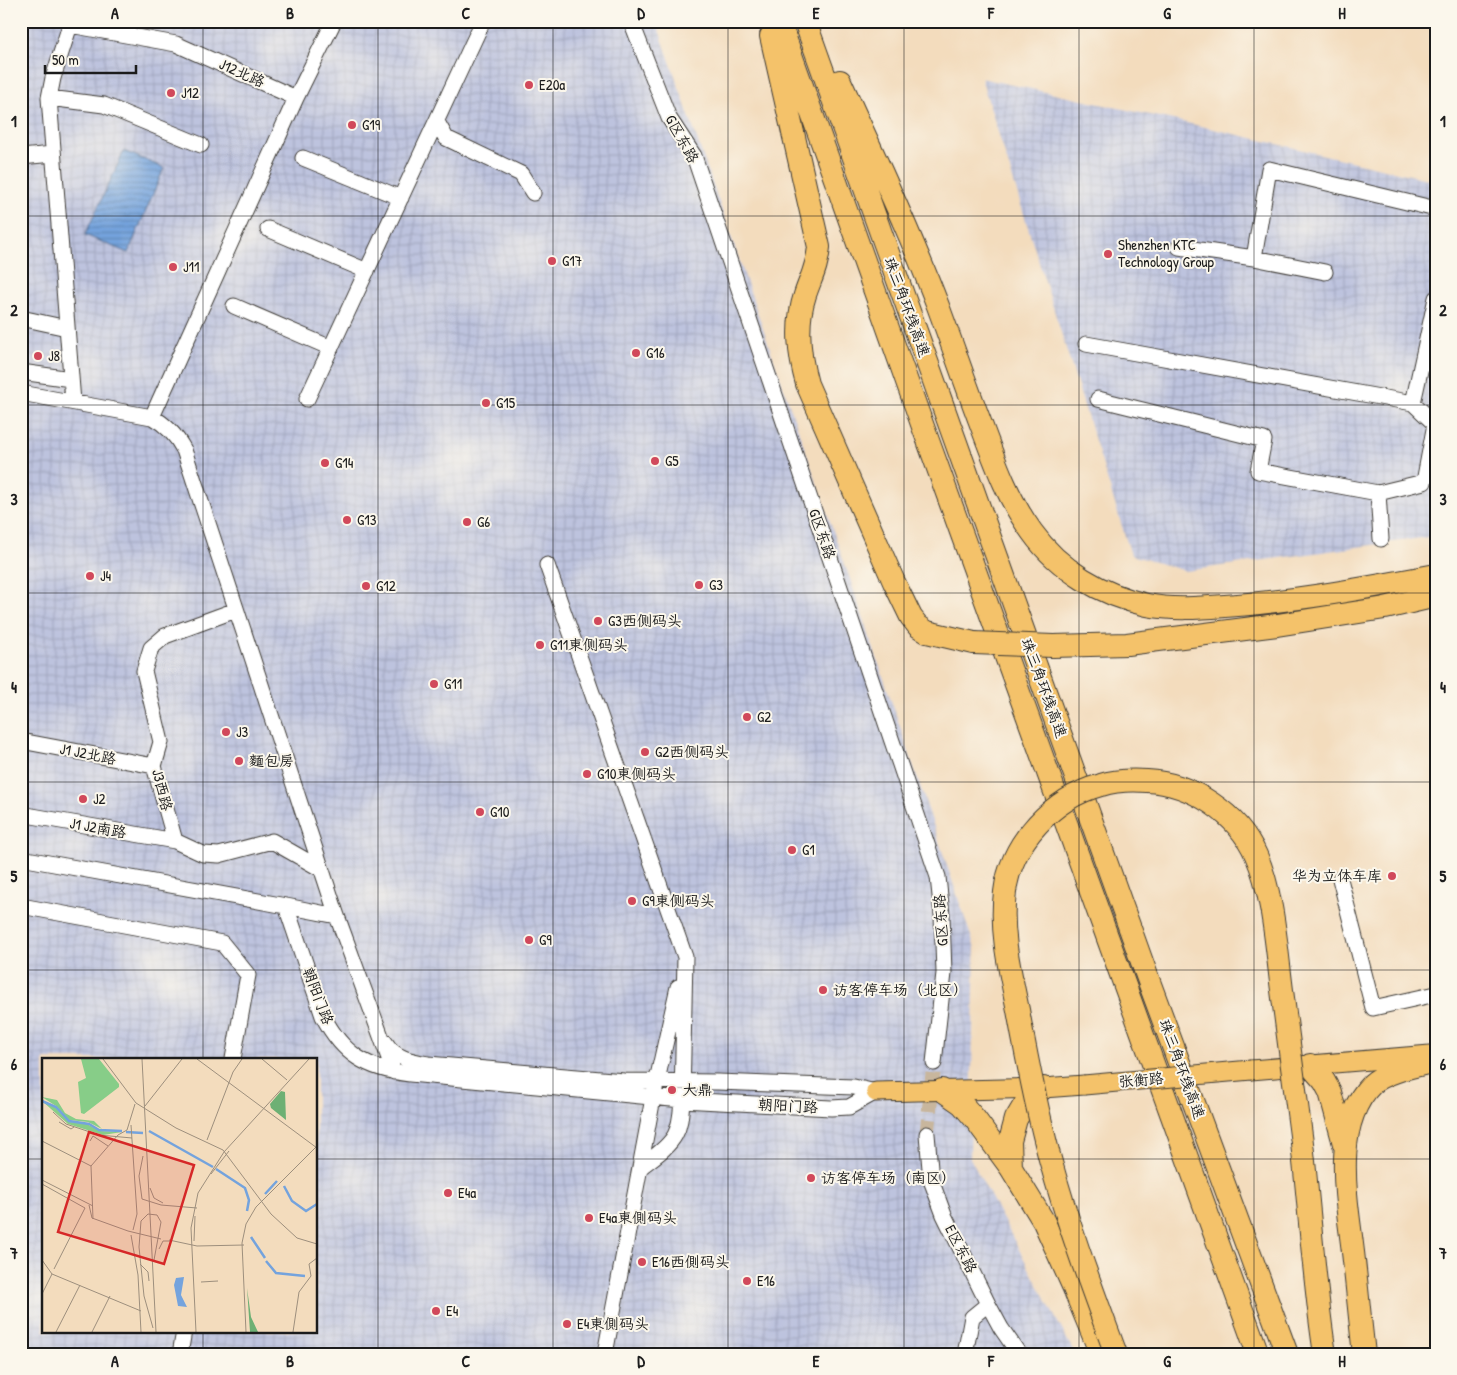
<svg xmlns="http://www.w3.org/2000/svg" width="1457" height="1375" font-family="'Patrick Hand','LXGW WenKai TC',sans-serif">
  <style>
    .industrial { fill: url(#industrial-grid); fill-rule: evenodd }
    .water { fill: url(#water-rules); stroke: #48607c }
    .lines { fill: none; stroke-linecap: round; stroke-linejoin: round }
    .minor-tunnel { stroke: #c8b69d; stroke-width: 15; stroke-dasharray: 15 8; stroke-linecap: butt }
    .minor-casing { stroke: #3c3934; stroke-width: 17 }
    .major-casing { stroke: #3c3934; stroke-width: 21 }
    .highway-casing { stroke: #3c3934; stroke-width: 24 }
    .minor { stroke: #fff; stroke-width: 15 }
    .major { stroke: #f4c26a; stroke-width: 19 }
    .highway { stroke: #f4c26a; stroke-width: 22 }
    .major-bridge-casing { stroke: #3c3934; stroke-width: 21; stroke-linecap: butt }
    .highway-bridge-casing { stroke: #3c3934; stroke-width: 24; stroke-linecap: butt }
    .major-bridge { stroke: #f4c26a; stroke-width: 19 }
    .highway-bridge { stroke: #f4c26a; stroke-width: 22 }
    .grid { fill: none; stroke: #1c1c1c; stroke-width: 1; stroke-opacity: 0.55 }
    .poi-dot { fill: #d1495b; stroke: #fbf7ec; stroke-width: 2 }
    .labels { text-anchor: middle; stroke-width: 4; stroke-linejoin: round; paint-order: stroke }
    .street-label { font-size: 15px; fill: #1c1c1c; stroke: #fbf7ec }
    .poi-label { font-size: 15px; fill: #1c1c1c; stroke: #fbf7ec; text-anchor: start }
    .inset-river { fill: none; stroke: #74a3dd; stroke-width: 2.5 }
    .inset-road { fill: none; stroke: #9d8f7d; stroke-width: 1 }
    .view { fill: #d62828; fill-opacity: 0.15; stroke: #d62828; stroke-width: 2.5 }
    .inset-edge { fill: none; stroke: #1c1c1c; stroke-width: 2.5 }
    .neatline { fill: none; stroke: #1c1c1c; stroke-width: 2 }
    .grid-label { font-size: 16px; text-anchor: middle; font-weight: bold; fill: #1c1c1c }
  </style>
  <defs>
    <pattern id="industrial-grid" width="8" height="8" patternUnits="userSpaceOnUse" patternTransform="scale(1.25)"><rect width="8" height="8" fill="#bdc3de"/><path d="M0 4h8M4 0v8" fill="none" stroke="#a2a7be"/></pattern>
    <pattern id="water-rules" width="6" height="5" patternUnits="userSpaceOnUse" patternTransform="scale(1.25)"><rect width="6" height="5" fill="#74a3dd"/><path d="M0 2.5h6" fill="none" stroke="#5e84b2"/></pattern>
  </defs>
  <rect width="100%" height="100%" fill="#fbf7ec"/>
  <filter id="ink" filterUnits="userSpaceOnUse"><feTurbulence type="fractalNoise" baseFrequency=".02" numOctaves="2"/><feDisplacementMap in="SourceGraphic" scale="10" xChannelSelector="R" yChannelSelector="G"/><feConvolveMatrix kernelMatrix="1 2 1 2 8 2 1 2 1" color-interpolation-filters="sRGB"/></filter>
  <filter id="wash" filterUnits="userSpaceOnUse"><feTurbulence type="fractalNoise" baseFrequency=".0096" numOctaves="4" result="noise"/><feDisplacementMap in="SourceGraphic" scale="20" xChannelSelector="R" yChannelSelector="G"/><feGaussianBlur stdDeviation="1.12" result="paint"/><feColorMatrix in="noise" values="0 0 0 0 0 0 0 0 0 0 0 0 0 0 0 0 0 1.4 0 .05"/><feComposite in="paint" operator="in"/></filter>
  <g filter="url(#wash)">
    <rect width="100%" height="100%" fill="#f3dcbd"/>
    <!-- industrial -->
    <path class="industrial" d="M 21,21 L 656,21 L 850,579 L 975,948 L 970,1158 L 1075,1354 L 21,1354 ZM 44,1059 L 316,1059 L 316,1331 L 44,1331 Z
      M 981,78 L 1196,125 L 1436,181 L 1436,536 L 1186,571 L 1131,555 Z"/>
    <!-- water -->
    <path class="water" d="M 124,151 L 164,168 L 128,253 L 85,235 Z"/>
  </g>
  <g filter="url(#ink)">
    <g class="lines">
      <!-- minor-tunnel -->
      <path class="minor-tunnel" d="M 927,1134 L 934,1063"/>
      <defs>
        <path id="minor" d="M 631,21 L 669,118 L 694,156 L 938,877 L 942,915 L 944,973 L 934,1063
          M 49,98 L 104,105 L 201,145
          M 437,122 L 446,138 L 521,174 L 533,193
          M 21,157 L 53,154
          M 303,158 L 401,198
          M 268,229 L 367,271
          M 1179,247 L 1254,258
          M 1325,272 L 1254,258 L 1269,169 L 1436,209
          M 234,306 L 331,348
          M 21,318 L 67,328
          M 1086,344 L 1413,403 L 1436,298
          M 21,372 L 71,379
          M 21,393 L 152,417 C 167,425 176,435 184,450 L 337,916 L 394,1072
          M 307,399 L 483,21
          M 1098,399 L 1264,440 L 1258,471 L 1378,493
          M 73,402 L 49,98 L 53,78 L 70,25 L 176,44 L 296,98
          M 152,417 L 296,98 L 334,21
          M 1381,539 L 1378,493 L 1424,482 L 1435,424 L 1413,403
          M 547,565 L 685,957 L 682,1100 C 681,1112 681,1124 675,1135 C 668,1148 652,1158 641,1167
          M 236,610 L 165,636 L 151,648 L 144,671 L 161,742 L 154,766 L 175,841 L 203,854 L 219,855 L 272,841 L 321,869
          M 21,741 L 154,766
          M 21,814 L 175,841
          M 21,858 L 286,906 L 337,916
          M 1340,879 L 1373,1008 L 1436,994
          M 21,906 L 222,943 L 248,975 L 233,1059
          M 286,906 L 323,1016 C 343,1055 367,1069 410,1074 L 682,1100 L 831,1108 L 849,1107 L 876,1092
          M 385,1042 C 394,1058 411,1061 428,1064 L 624,1081 L 718,1082 L 854,1087 L 876,1092
          M 927,1134 L 931,1180 L 944,1215 L 988,1304 L 1001,1328 L 1019,1354
          M 180,1354 L 184,1331
          M 605,1354 L 653,1098 L 678,987
          M 965,1354 L 972,1317 L 988,1304"/>
        <path id="major" d="M 1251,1070 L 1430,1055
          M 876,1092 L 1043,1088 L 1084,1085"/>
        <path id="highway" d="M 779,21 L 922,424 L 1258,1354
          M 805,21 L 1151,987 L 1287,1354
          M 771,36 L 819,247 C 817,268 811,277 805,295 C 795,325 799,355 807,384 L 894,582 L 911,617 L 918,626 L 927,632 L 974,643
          M 840,81 C 874,156 909,230 938,306 C 952,344 965,382 979,419 C 994,459 1007,498 1032,532 C 1059,570 1102,595 1147,605 C 1172,610 1199,608 1225,606 C 1296,601 1366,588 1436,575
          M 1053,646 L 1127,644 L 1277,625 L 1385,608 L 1436,596
          M 1310,1065 L 1324,1081 L 1330,1092 L 1344,1144
          M 1043,1088 L 1025,1104 L 1016,1119 L 1010,1141 L 1011,1168 L 1044,1222 L 1073,1286 L 1101,1354
          M 942,1090 L 962,1104 L 975,1119 L 1011,1168
          M 1364,1354 C 1360,1320 1357,1286 1353,1252 C 1347,1201 1331,1125 1372,1084 C 1386,1071 1417,1066 1436,1061"/>
      </defs>
      <!-- minor casing -->
      <use href="#minor" class="minor-casing"/>
      <!-- major casing -->
      <use href="#major" class="major-casing"/>
      <!-- highway casing -->
      <use href="#highway" class="highway-casing"/>
      <!-- minor -->
      <use href="#minor" class="minor"/>
      <!-- major -->
      <use href="#major" class="major"/>
      <!-- highway -->
      <use href="#highway" class="highway"/>
      <defs>
        <path id="major-bridge" d="M 1084,1085 L 1251,1070"/>
        <path id="highway-bridge" d="M 974,643 L 1053,646
          M 1116,1354 C 1092,1289 1068,1225 1050,1159 C 1037,1110 1027,1060 1018,1010 C 1010,971 1000,932 1005,892 C 1011,842 1053,798 1101,785 C 1116,780 1131,780 1147,781 C 1192,783 1238,814 1256,855 C 1274,895 1277,955 1283,998 C 1289,1047 1296,1095 1302,1143 C 1310,1213 1314,1284 1325,1354"/>
      </defs>
      <!-- major-bridge casing -->
      <use href="#major-bridge" class="major-bridge-casing"/>
      <!-- highway-bridge casing -->
      <use href="#highway-bridge" class="highway-bridge-casing"/>
      <!-- major-bridge -->
      <use href="#major-bridge" class="major-bridge"/>
      <!-- highway-bridge -->
      <use href="#highway-bridge" class="highway-bridge"/>
    </g>
  </g>
  <!-- grid -->
  <path class="grid" d="M 203,21 L 203,1059M 378,21 L 378,1354M 553,21 L 553,1354M 728,21 L 728,1354M 904,21 L 904,1354M 1079,21 L 1079,1354M 1254,21 L 1254,1354M 21,216 L 1436,216M 21,405 L 1436,405M 21,593 L 1436,593M 21,782 L 1436,782M 21,970 L 1436,970M 21,1159 L 44,1159M 316,1159 L 1436,1159M 203,1331 L 203,1354"/>
  <!-- markers -->
  <g class="poi-dot">
    <circle cx="529" cy="85" r="5"/>
    <circle cx="171" cy="93" r="5"/>
    <circle cx="352" cy="125" r="5"/>
    <circle cx="1108" cy="254" r="5"/>
    <circle cx="552" cy="261" r="5"/>
    <circle cx="173" cy="267" r="5"/>
    <circle cx="636" cy="353" r="5"/>
    <circle cx="38" cy="356" r="5"/>
    <circle cx="486" cy="403" r="5"/>
    <circle cx="655" cy="461" r="5"/>
    <circle cx="325" cy="463" r="5"/>
    <circle cx="347" cy="520" r="5"/>
    <circle cx="467" cy="522" r="5"/>
    <circle cx="90" cy="576" r="5"/>
    <circle cx="699" cy="585" r="5"/>
    <circle cx="366" cy="586" r="5"/>
    <circle cx="598" cy="621" r="5"/>
    <circle cx="540" cy="645" r="5"/>
    <circle cx="434" cy="684" r="5"/>
    <circle cx="747" cy="717" r="5"/>
    <circle cx="226" cy="732" r="5"/>
    <circle cx="645" cy="752" r="5"/>
    <circle cx="239" cy="761" r="5"/>
    <circle cx="587" cy="774" r="5"/>
    <circle cx="83" cy="799" r="5"/>
    <circle cx="480" cy="812" r="5"/>
    <circle cx="792" cy="850" r="5"/>
    <circle cx="1392" cy="876" r="5"/>
    <circle cx="632" cy="901" r="5"/>
    <circle cx="529" cy="940" r="5"/>
    <circle cx="823" cy="990" r="5"/>
    <circle cx="672" cy="1090" r="5"/>
    <circle cx="811" cy="1178" r="5"/>
    <circle cx="448" cy="1193" r="5"/>
    <circle cx="589" cy="1218" r="5"/>
    <circle cx="642" cy="1262" r="5"/>
    <circle cx="747" cy="1281" r="5"/>
    <circle cx="436" cy="1311" r="5"/>
    <circle cx="567" cy="1324" r="5"/>
  </g>
  <g class="labels">
    <!-- street labels -->
    <g class="street-label">
      <text transform="translate(242 73) rotate(24)" y="5">J12北路</text>
      <text transform="translate(682 139) rotate(61)" y="5">G区东路</text>
      <text transform="translate(907 307) rotate(70)" y="5">珠三角环线高速</text>
      <text transform="translate(822 534) rotate(71)" y="5">G区东路</text>
      <text transform="translate(1044 688) rotate(70)" y="5">珠三角环线高速</text>
      <text transform="translate(88 754) rotate(11)" y="5">J1 J2北路</text>
      <text transform="translate(162 790) rotate(76)" y="5">J3西路</text>
      <text transform="translate(98 828) rotate(10)" y="5">J1 J2南路</text>
      <text transform="translate(941 920) rotate(-94)" y="5">G区东路</text>
      <text transform="translate(318 996) rotate(69)" y="5">朝阳门路</text>
      <text transform="translate(1182 1069) rotate(70)" y="5">珠三角环线高速</text>
      <text transform="translate(1141 1080) rotate(-5)" y="5">张衡路</text>
      <text transform="translate(788 1106) rotate(3)" y="5">朝阳门路</text>
      <text transform="translate(961 1249) rotate(63)" y="5">E区东路</text>
    </g>
    <!-- poi labels -->
    <g class="poi-label">
      <text x="539" y="90">E20a</text>
      <text x="181" y="98">J12</text>
      <text x="362" y="130">G19</text>
      <text x="1118" y="250">Shenzhen KTC<tspan x="1118" dy="17">Technology Group</tspan></text>
      <text x="562" y="266">G17</text>
      <text x="183" y="272">J11</text>
      <text x="646" y="358">G16</text>
      <text x="48" y="361">J8</text>
      <text x="496" y="408">G15</text>
      <text x="665" y="466">G5</text>
      <text x="335" y="468">G14</text>
      <text x="357" y="525">G13</text>
      <text x="477" y="527">G6</text>
      <text x="100" y="581">J4</text>
      <text x="709" y="590">G3</text>
      <text x="376" y="591">G12</text>
      <text x="608" y="626">G3西侧码头</text>
      <text x="550" y="650">G11東侧码头</text>
      <text x="444" y="689">G11</text>
      <text x="757" y="722">G2</text>
      <text x="236" y="737">J3</text>
      <text x="655" y="757">G2西侧码头</text>
      <text x="249" y="766">麵包房</text>
      <text x="597" y="779">G10東侧码头</text>
      <text x="93" y="804">J2</text>
      <text x="490" y="817">G10</text>
      <text x="802" y="855">G1</text>
      <text x="1382" y="881" text-anchor="end">华为立体车库</text>
      <text x="642" y="906">G9東侧码头</text>
      <text x="539" y="945">G9</text>
      <text x="833" y="995">访客停车场（北区）</text>
      <text x="682" y="1095">大鼎</text>
      <text x="821" y="1183">访客停车场（南区）</text>
      <text x="458" y="1198">E4a</text>
      <text x="599" y="1223">E4a東側码头</text>
      <text x="652" y="1267">E16西側码头</text>
      <text x="757" y="1286">E16</text>
      <text x="446" y="1316">E4</text>
      <text x="577" y="1329">E4東側码头</text>
    </g>
  </g>
  <!-- overview -->
  <g transform="translate(42 1058)">
    <rect width="275" height="275" fill="#f3dcbd"/>
    <path d="M 39,1 L 57,1 L 77,26 L 77,29 L 42,56 L 39,55 L 36,24 L 44,20 ZM 0,39 L 15,42 L 23,55 L 34,61 L 52,63 L 60,71 L 46,64 L 27,62 L 14,48 ZM 0,43 L 12,48 L 27,64 L 43,65 L 58,73 L 80,74 L 61,77 L 26,66 Z" fill="#87cd88"/>
    <path d="M 239,33 L 243,34 L 244,62 L 229,50 L 228,46 ZM 205,230 L 209,259 L 216,274 L 208,274 Z" fill="#6db074"/>
    <path d="M 142,219 L 139,237 L 145,249 L 136,248 L 132,227 L 134,220 Z" fill="#74a3dd"/>
    <path class="inset-river" d="M 0,43 L 14,49 L 27,63 L 47,66 L 57,72 L 80,73M 107,73 L 171,109M 84,74 L 101,75M 174,111 L 203,130 L 207,142 L 205,153M 242,128 L 250,143 L 264,153 L 275,146M 223,136 L 235,123M 209,179 L 223,200M 224,203 L 234,215 L 263,218"/>
    <path class="inset-road" d="M 61,1 L 94,45 L 134,70 L 181,92 L 229,156 L 255,180 L 275,186M 100,1 L 114,274M 155,1 L 275,90M 220,1 L 245,22M 103,48 L 140,1M 11,54 L 24,66 L 57,77 L 90,80M 17,64 L 29,71 L 32,69M 89,67 L 95,156 L 91,172M 165,82 L 191,14 L 200,1M 0,83 L 49,108M 48,83 L 51,78 L 66,88M 101,98 L 97,118 L 100,141 L 119,147 L 155,150M 49,108 L 76,77 L 85,72 L 93,46M 49,108 L 51,161M 169,116 L 187,93M 0,122 L 51,148M 0,126 L 43,150 L 12,211M 108,130 L 112,140 L 121,145M 47,147 L 50,160 L 86,173M 86,173 L 119,181M 89,177 L 96,217 L 99,274M 127,182 L 155,188 L 202,187M 152,183 L 153,158M 117,191 L 121,183 L 129,183M 0,202 L 10,216 L 99,253M 98,206 L 106,214 L 107,223M 159,224 L 176,223M 0,236 L 10,216M 111,270 L 102,238 L 97,189 L 99,163 L 106,156 L 115,157 L 119,164 L 112,202M 14,274 L 38,227M 50,274 L 68,238M 154,274 L 149,170 L 156,135 L 182,94 L 267,1M 204,274 L 200,185 L 204,166 L 214,149 L 275,88M 251,274 L 257,234 L 269,218 L 267,206 L 275,200"/>
    <path class="view" d="M 47,74 L 152,107 L 122,206 L 16,174 Z"/>
    <rect width="275" height="275" class="inset-edge"/>
  </g>
  <!-- margin -->
  <rect width="1457" height="1375" fill="none" stroke="#fbf7ec" stroke-width="55"/>
  <!-- scale -->
  <path d="M45 65v8h91v-8" fill="none" stroke="#1c1c1c" stroke-width="2.5"/>
  <text x="52" y="65" font-size="15" fill="#1c1c1c" stroke="#fbf7ec" stroke-width="4" paint-order="stroke">50 m</text>
  <rect x="28" y="28" width="1402" height="1320" class="neatline"/>
  <g class="grid-label">
    <text x="115" y="19">A</text>
    <text x="290" y="19">B</text>
    <text x="466" y="19">C</text>
    <text x="641" y="19">D</text>
    <text x="816" y="19">E</text>
    <text x="991" y="19">F</text>
    <text x="1167" y="19">G</text>
    <text x="1342" y="19">H</text>
    <text x="14" y="127">1</text>
    <text x="1443" y="127">1</text>
    <text x="14" y="316">2</text>
    <text x="1443" y="316">2</text>
    <text x="14" y="505">3</text>
    <text x="1443" y="505">3</text>
    <text x="14" y="693">4</text>
    <text x="1443" y="693">4</text>
    <text x="14" y="882">5</text>
    <text x="1443" y="882">5</text>
    <text x="14" y="1070">6</text>
    <text x="1443" y="1070">6</text>
    <text x="14" y="1259">7</text>
    <text x="1443" y="1259">7</text>
    <text x="115" y="1367">A</text>
    <text x="290" y="1367">B</text>
    <text x="466" y="1367">C</text>
    <text x="641" y="1367">D</text>
    <text x="816" y="1367">E</text>
    <text x="991" y="1367">F</text>
    <text x="1167" y="1367">G</text>
    <text x="1342" y="1367">H</text>
  </g>
</svg>
